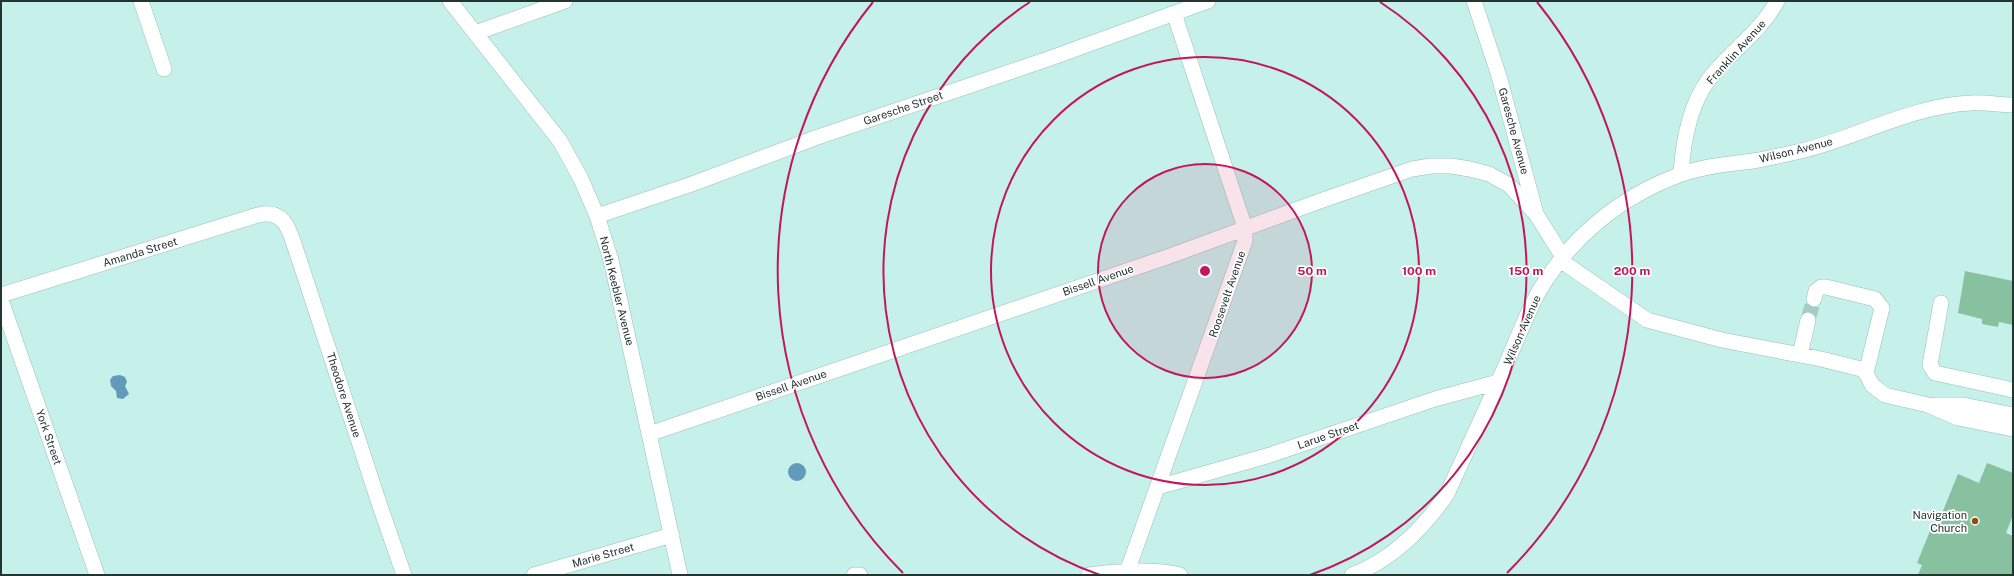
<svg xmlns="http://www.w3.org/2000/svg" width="2014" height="576" font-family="'Public Sans',sans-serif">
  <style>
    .water { fill: #639abb }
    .building { fill: #87c1a0 }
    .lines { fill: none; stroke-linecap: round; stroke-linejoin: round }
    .minor-tunnel { stroke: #a5cbc5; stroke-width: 15; stroke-dasharray: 15 8; stroke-linecap: butt }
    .minor-casing { stroke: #96c0b9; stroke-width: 16 }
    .minor { stroke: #fff; stroke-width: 15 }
    .ring { fill: none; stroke: #c2185b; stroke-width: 2 }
    .poi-dot { fill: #8e4e16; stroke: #fff; stroke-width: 1.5 }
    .labels { text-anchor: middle; stroke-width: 3.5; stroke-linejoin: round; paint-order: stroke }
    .street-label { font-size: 11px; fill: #233431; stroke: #fff }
    .poi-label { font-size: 11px; fill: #233431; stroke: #fff; text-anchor: end }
    .centre { fill: #c2185b; stroke: #fff; stroke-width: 2 }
    .ring-label { font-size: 12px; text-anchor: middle; font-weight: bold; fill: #c2185b; stroke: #fff; stroke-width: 3.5; stroke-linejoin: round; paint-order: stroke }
  </style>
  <rect width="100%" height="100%" fill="#c5f1ea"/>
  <!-- water -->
  <path class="water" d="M 120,375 L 125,377 L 127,382 L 125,386 L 129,394 L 123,399 L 117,398 L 116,391 L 111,386 L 110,380 L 113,376 Z
    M788 472a9 9 0 1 1 18 0a9 9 0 1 1-18 0Z"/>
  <!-- building -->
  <path class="building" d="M 1965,271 L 2013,281 L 2013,325 L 1999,322 L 1998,327 L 1982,324 L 1982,319 L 1958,313 Z
    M 1987,463 L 2013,473 L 2013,515 L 2006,533 L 2013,536 L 2013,575 L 1918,575 L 1922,565 L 1917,563 L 1932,526 L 1936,528 L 1958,474 L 1979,483 Z"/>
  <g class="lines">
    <!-- minor-tunnel -->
    <path class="minor-tunnel" d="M 1808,320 L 1814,299"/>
    <defs>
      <path id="minor" d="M 141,1 L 164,69
        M 450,1 L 560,141 L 581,179 L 597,216 L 611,260 L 680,575
        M 1474,1 L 1499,76 L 1536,214 L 1563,257
        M 475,33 L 565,1
        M 1681,174 C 1683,141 1689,106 1709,79 C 1730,51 1761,32 1777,1
        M 597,216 L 692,184 L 815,138 L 1048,59 L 1208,1
        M 1560,260 L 1647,320 L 1722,340 L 1821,359 L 1861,369 L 1866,373 L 1872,385 L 1885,395 L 1928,405 L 1958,418 L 2013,429
        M 1,295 L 258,215 C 287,208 290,234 298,256 L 381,509 L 404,575
        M 1814,299 L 1816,291 L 1821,287 L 1826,287 L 1875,299 L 1882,308 L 1866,373
        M 1,300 L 97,575
        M 1941,303 L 1930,365 L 1935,373 L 2013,390
        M 1800,355 L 1808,320
        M 1935,405 L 1963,405 L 2013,415
        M 649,434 L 1167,257 L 1320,201 L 1412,169 L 1431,166 L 1451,166 L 1470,169 L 1489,174 L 1509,185 L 1536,214
        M 1158,487 L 1270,455 L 1435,399 L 1498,382
        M 1127,572 L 1245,241 L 1245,228 L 1174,13
        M 534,575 L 672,535
        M 854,575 L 860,575
        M 1089,575 C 1118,571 1151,568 1180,575
        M 1352,575 C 1391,560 1423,529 1447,494 C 1466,452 1486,409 1505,367 C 1516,342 1526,315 1539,291 C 1571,237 1620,197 1679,175 C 1703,166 1728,164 1753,161 C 1770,158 1788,154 1805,150 C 1859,136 1916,105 1971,103 C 1985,102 1999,105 2013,105"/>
    </defs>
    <!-- minor casing -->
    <use href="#minor" class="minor-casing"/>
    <!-- minor -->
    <use href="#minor" class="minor"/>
  </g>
  <!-- distance rings -->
  <circle cx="1205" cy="271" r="107" fill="#c2185b" fill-opacity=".12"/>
  <g class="ring">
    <circle cx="1205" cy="271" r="107"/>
    <circle cx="1205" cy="271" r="214"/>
    <path d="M1100 575A321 321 0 0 1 1030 2M1380 2A321 321 0 0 1 1310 575"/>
    <path d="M903 573A427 427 0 0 1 873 2M1537 2A427 427 0 0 1 1507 573"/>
  </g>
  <!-- markers -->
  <circle class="poi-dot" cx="1975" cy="521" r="4"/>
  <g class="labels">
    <!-- street labels -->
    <g class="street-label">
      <text transform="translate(1736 52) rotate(-48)" y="4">Franklin Avenue</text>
      <text transform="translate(903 108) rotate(-19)" y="4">Garesche Street</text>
      <text transform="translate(1514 131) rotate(75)" y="4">Garesche Avenue</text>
      <text transform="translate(1796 150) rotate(-14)" y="4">Wilson Avenue</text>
      <text transform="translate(140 252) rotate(-17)" y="4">Amanda Street</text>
      <text transform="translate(1098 280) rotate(-19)" y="4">Bissell Avenue</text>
      <text transform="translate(617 291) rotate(76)" y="4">North Keebler Avenue</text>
      <text transform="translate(1227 294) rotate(-71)" y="4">Roosevelt Avenue</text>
      <text transform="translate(1522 330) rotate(-66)" y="4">Wilson Avenue</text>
      <text transform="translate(791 385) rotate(-19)" y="4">Bissell Avenue</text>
      <text transform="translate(344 395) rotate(72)" y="4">Theodore Avenue</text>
      <text transform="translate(1328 435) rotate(-19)" y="4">Larue Street</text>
      <text transform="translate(49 437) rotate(71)" y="4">York Street</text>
      <text transform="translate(603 555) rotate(-16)" y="4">Marie Street</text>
    </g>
    <!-- poi labels -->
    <g class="poi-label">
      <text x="1967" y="519">Navigation<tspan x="1967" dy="13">Church</tspan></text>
    </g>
  </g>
  <circle cx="1205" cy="271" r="6" class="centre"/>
  <g class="ring-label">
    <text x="1312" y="275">50 m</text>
    <text x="1419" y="275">100 m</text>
    <text x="1526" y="275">150 m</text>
    <text x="1632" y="275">200 m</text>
  </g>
  <!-- border -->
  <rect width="2014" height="576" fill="none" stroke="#233431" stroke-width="4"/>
</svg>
